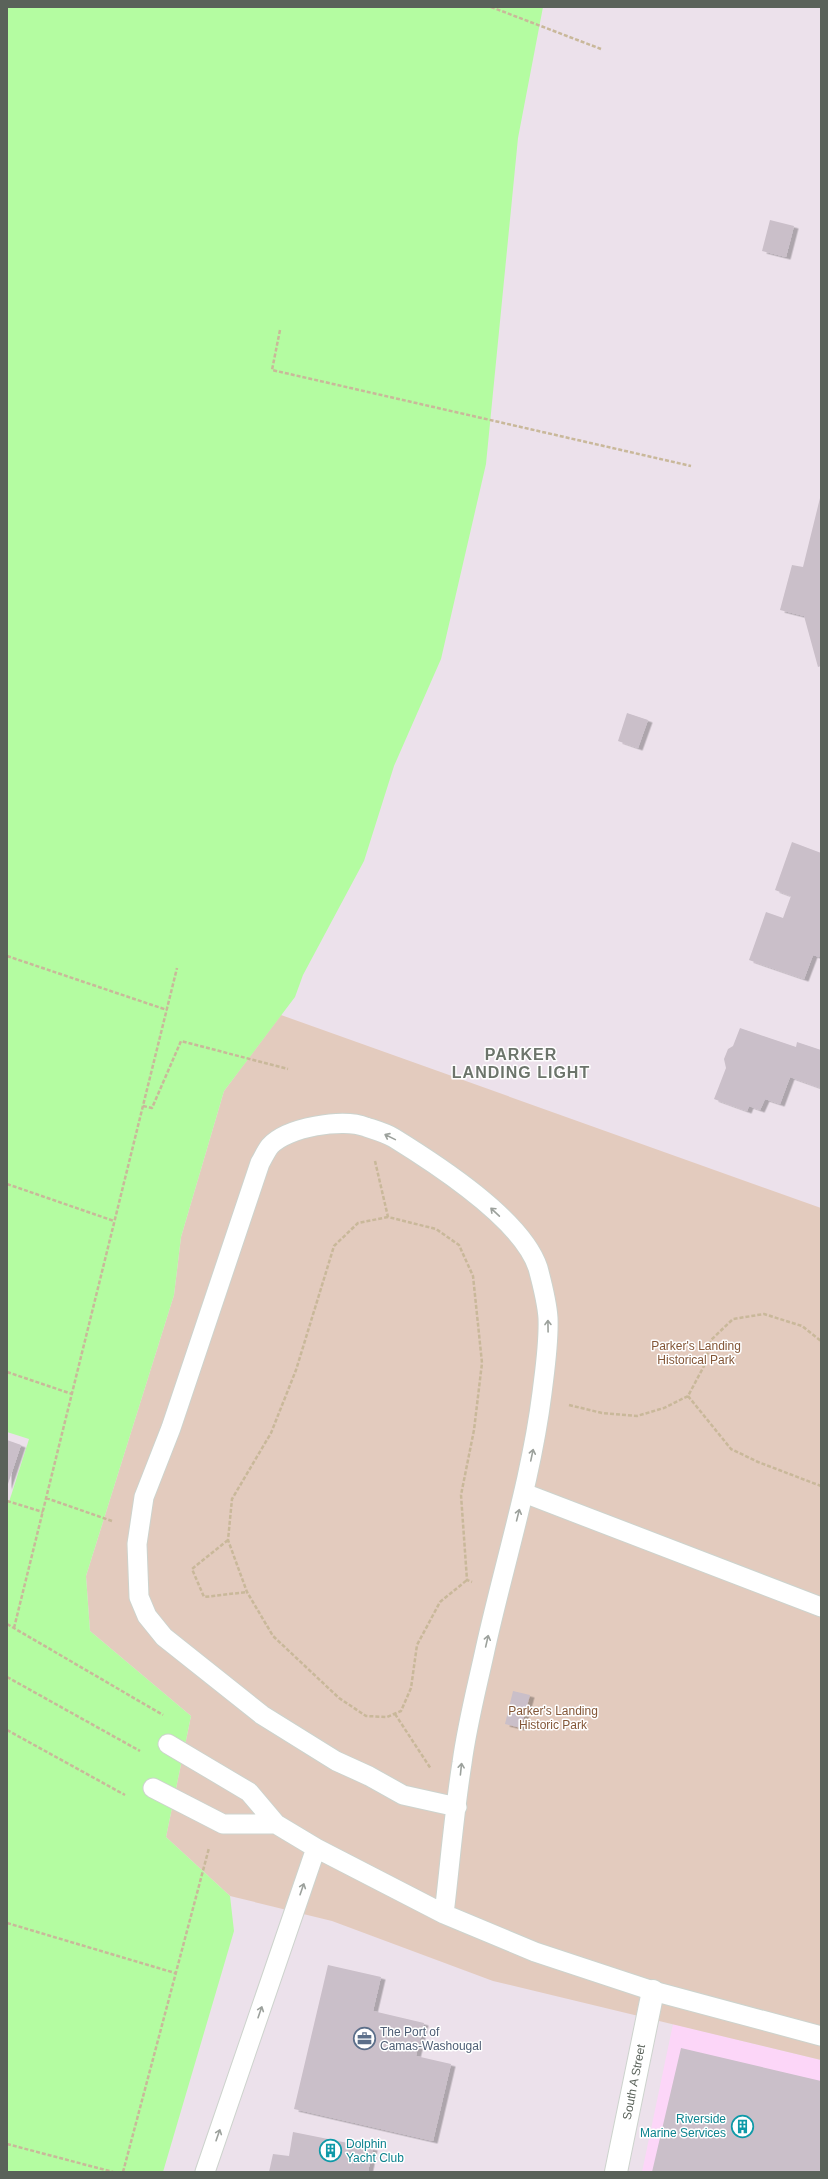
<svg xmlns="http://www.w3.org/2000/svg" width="828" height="2179" font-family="Helvetica,sans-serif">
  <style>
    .commercial { fill: #fcd6f8 }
    .green { fill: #e3cbbe }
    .water { fill: #b4fca1 }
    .pier { fill: #ece1eb }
    .building { fill: #cabfc9; filter: url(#shadow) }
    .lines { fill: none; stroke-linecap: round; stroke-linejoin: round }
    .lane-casing { stroke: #cdd3cd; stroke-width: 21 }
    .street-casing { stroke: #cdd3cd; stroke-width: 24 }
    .path { stroke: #c9b89a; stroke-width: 2.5; stroke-dasharray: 4 2; stroke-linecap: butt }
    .lane { stroke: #fff; stroke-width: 19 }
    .street { stroke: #fff; stroke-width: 22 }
    .oneway { stroke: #9ca19c }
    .labels { text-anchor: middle; stroke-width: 3; stroke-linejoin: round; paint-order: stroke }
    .park-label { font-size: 12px; fill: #835637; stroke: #fff }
    .service-label { font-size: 12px; fill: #4e5e75; stroke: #fff; text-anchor: start }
    .street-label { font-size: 12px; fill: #5a625a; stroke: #fff }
    .culture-label { font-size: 12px; fill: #0d838f; stroke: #fff; text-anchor: end }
    .district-label { font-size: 16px; font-weight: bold; letter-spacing: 1px; fill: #6c746b; stroke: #fff }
  </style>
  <defs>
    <filter id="shadow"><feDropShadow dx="4.5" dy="2.5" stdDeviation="0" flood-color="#0004"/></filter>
  </defs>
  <rect width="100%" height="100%" fill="#ece1eb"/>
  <!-- commercial -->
  <path class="commercial" d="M 673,2024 L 821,2060 L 821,2172 L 642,2172 Z"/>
  <!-- green -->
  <path class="green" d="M 281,1015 L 821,1208 L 821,2060 L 493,1981 L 332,1921 L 230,1896 L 166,1837 L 191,1716 L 90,1631 L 86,1576 L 174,1295 L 181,1237 L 224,1091 Z"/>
  <!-- water -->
  <path class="water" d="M 7,7 L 543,7 L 518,138 L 486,464 L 441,659 L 394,766 L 364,861 L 303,975 L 295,997 L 224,1091 L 181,1237 L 174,1295 L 86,1576 L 90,1631 L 191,1716 L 166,1837 L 230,1896 L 234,1931 L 163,2172 L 7,2172 Z"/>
  <!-- pier -->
  <path class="pier" d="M 7,1432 L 29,1439 L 9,1502 L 7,1501 Z"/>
  <!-- building -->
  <path class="building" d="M 770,220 L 794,226 L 786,257 L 762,251 Z
    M 820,498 L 821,666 L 818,667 L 804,616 L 780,610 L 792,565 L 803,567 Z
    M 627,713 L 648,720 L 638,748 L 618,741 Z
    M 792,842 L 821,853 L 821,951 L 819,957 L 813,955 L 804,979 L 749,960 L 766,912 L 783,918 L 791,896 L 775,890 Z
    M 740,1028 L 796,1047 L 797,1042 L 821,1050 L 821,1088 L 790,1077 L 780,1104 L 765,1099 L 760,1110 L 749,1106 L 747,1111 L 714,1099 L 726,1068 L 724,1059 L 728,1049 L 733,1046 Z
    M 7,1440 L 21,1445 L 7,1487 Z
    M 513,1691 L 530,1695 L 521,1728 L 505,1724 Z
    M 328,1965 L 381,1977 L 373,2011 L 424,2023 L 416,2056 L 451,2064 L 433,2141 L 294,2109 Z
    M 681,2048 L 821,2081 L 821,2172 L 652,2172 Z
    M 293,2132 L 373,2148 L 368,2172 L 269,2172 L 273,2154 L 289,2156 Z"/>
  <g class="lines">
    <defs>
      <path id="lane" d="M 524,1493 L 821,1607
        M 168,1744 L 249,1792 L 276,1824 L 316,1848 L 444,1914 L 535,1952 L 653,1991 L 821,2036
        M 153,1788 L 223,1824 L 276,1824
        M 444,1914 C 450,1864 454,1813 462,1763 C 467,1725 477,1687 485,1650 C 504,1564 531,1480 542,1393 C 545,1368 549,1343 548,1318 C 547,1302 542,1283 538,1268 C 522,1219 436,1164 394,1138 C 386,1133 375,1130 366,1127 C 343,1118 287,1127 270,1146 C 266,1151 263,1158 260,1163 L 171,1428 L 144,1497 L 137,1544 L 139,1597 L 147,1616 L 164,1637 L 262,1715 L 336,1761 L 369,1776 L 403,1795 L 457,1807
        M 205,2172 L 316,1848"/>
      <path id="street" d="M 616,2172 L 653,1991"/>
    </defs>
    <!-- lane casing -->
    <use href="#lane" class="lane-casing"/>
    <!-- street casing -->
    <use href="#street" class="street-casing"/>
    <!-- path -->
    <path class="path" d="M 491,7 L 601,49
      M 280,330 L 272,370 L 691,466
      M 7,956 L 167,1010
      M 143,1106 L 152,1108 L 181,1041 L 288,1069
      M 375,1161 L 388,1217 L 436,1229 L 459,1245 L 473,1276 L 482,1363 L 474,1430 L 461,1495 L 467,1580 L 472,1582
      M 7,1184 L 114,1221
      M 388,1217 L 358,1223 L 334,1246 L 296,1370 L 271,1433 L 232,1499 L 228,1540 L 247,1592 L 273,1636 L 339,1698 L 366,1716 L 387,1717 L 401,1711 L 411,1688 L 417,1645 L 440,1602 L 467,1580
      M 7,1372 L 72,1394
      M 688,1396 L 731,1449 L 758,1462 L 821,1486
      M 569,1405 L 602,1413 L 637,1416 L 664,1408 L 688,1396 L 704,1366 L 711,1340 L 733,1319 L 764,1314 L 802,1326 L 821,1341
      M 46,1498 L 112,1521
      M 7,1501 L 43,1512
      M 228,1540 L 192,1569 L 204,1597 L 247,1592
      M 7,1624 L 163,1715
      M 14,1628 L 177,968
      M 7,1677 L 140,1751
      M 395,1714 L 431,1769
      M 7,1730 L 125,1795
      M 7,1923 L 175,1973
      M 7,2144 L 113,2172
      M 123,2172 L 209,1848"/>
    <!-- lane -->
    <use href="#lane" class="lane"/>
    <!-- street -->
    <use href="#street" class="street"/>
  </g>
  <!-- one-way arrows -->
  <defs><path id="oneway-shaft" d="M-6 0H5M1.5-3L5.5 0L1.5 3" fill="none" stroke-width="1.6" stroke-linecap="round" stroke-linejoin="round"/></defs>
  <g class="oneway">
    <use href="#oneway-shaft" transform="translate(390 1137) rotate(-154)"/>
    <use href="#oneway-shaft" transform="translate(495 1212) rotate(-137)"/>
    <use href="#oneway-shaft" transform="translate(548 1326) rotate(-91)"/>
    <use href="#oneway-shaft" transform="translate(532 1455) rotate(-78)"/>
    <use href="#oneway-shaft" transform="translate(518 1515) rotate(-76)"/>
    <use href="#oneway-shaft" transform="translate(487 1641) rotate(-77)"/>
    <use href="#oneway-shaft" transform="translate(461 1769) rotate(-84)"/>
    <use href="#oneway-shaft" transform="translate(302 1889) rotate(-71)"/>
    <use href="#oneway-shaft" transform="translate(260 2012) rotate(-71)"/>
    <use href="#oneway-shaft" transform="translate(218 2135) rotate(-71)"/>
  </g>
  <!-- icons -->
  <defs>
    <symbol id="office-ring" viewBox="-11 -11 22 22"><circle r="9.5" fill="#fff" stroke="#5c6f8a" stroke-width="1.5"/><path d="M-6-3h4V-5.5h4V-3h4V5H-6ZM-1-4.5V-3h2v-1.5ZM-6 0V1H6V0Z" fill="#5c6f8a"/></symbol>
    <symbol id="building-ring" viewBox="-11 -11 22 22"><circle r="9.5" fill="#fff" stroke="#0f9aa8" stroke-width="1.5"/><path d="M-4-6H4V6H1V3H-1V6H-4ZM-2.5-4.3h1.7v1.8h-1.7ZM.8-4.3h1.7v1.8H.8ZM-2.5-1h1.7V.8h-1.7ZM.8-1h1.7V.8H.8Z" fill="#0f9aa8"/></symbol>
  </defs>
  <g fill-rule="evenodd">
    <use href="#office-ring" x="352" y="2026" width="25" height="25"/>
    <use href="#building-ring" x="730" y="2114" width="25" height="25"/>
    <use href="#building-ring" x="318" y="2138" width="25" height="25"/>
  </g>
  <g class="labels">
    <!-- park labels -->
    <g class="park-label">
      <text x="696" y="1350">Parker's Landing<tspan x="696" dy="14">Historical Park</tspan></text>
      <text x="553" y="1715">Parker's Landing<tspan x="553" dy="14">Historic Park</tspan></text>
    </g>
    <!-- service labels -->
    <g class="service-label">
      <text x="380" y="2036">The Port of<tspan x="380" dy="14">Camas-Washougal</tspan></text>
    </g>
    <!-- street labels -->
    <g class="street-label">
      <text transform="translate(634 2082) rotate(-79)" y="4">South A Street</text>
    </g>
    <!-- culture labels -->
    <g class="culture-label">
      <text x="726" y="2123">Riverside<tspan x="726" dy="14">Marine Services</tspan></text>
      <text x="346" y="2148" text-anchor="start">Dolphin<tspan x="346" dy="14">Yacht Club</tspan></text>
    </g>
    <!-- district labels -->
    <g class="district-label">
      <text x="521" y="1060">PARKER<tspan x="521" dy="18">LANDING LIGHT</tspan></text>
    </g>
  </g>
  <!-- border -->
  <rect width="828" height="2179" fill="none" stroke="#5a625a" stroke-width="16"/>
</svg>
